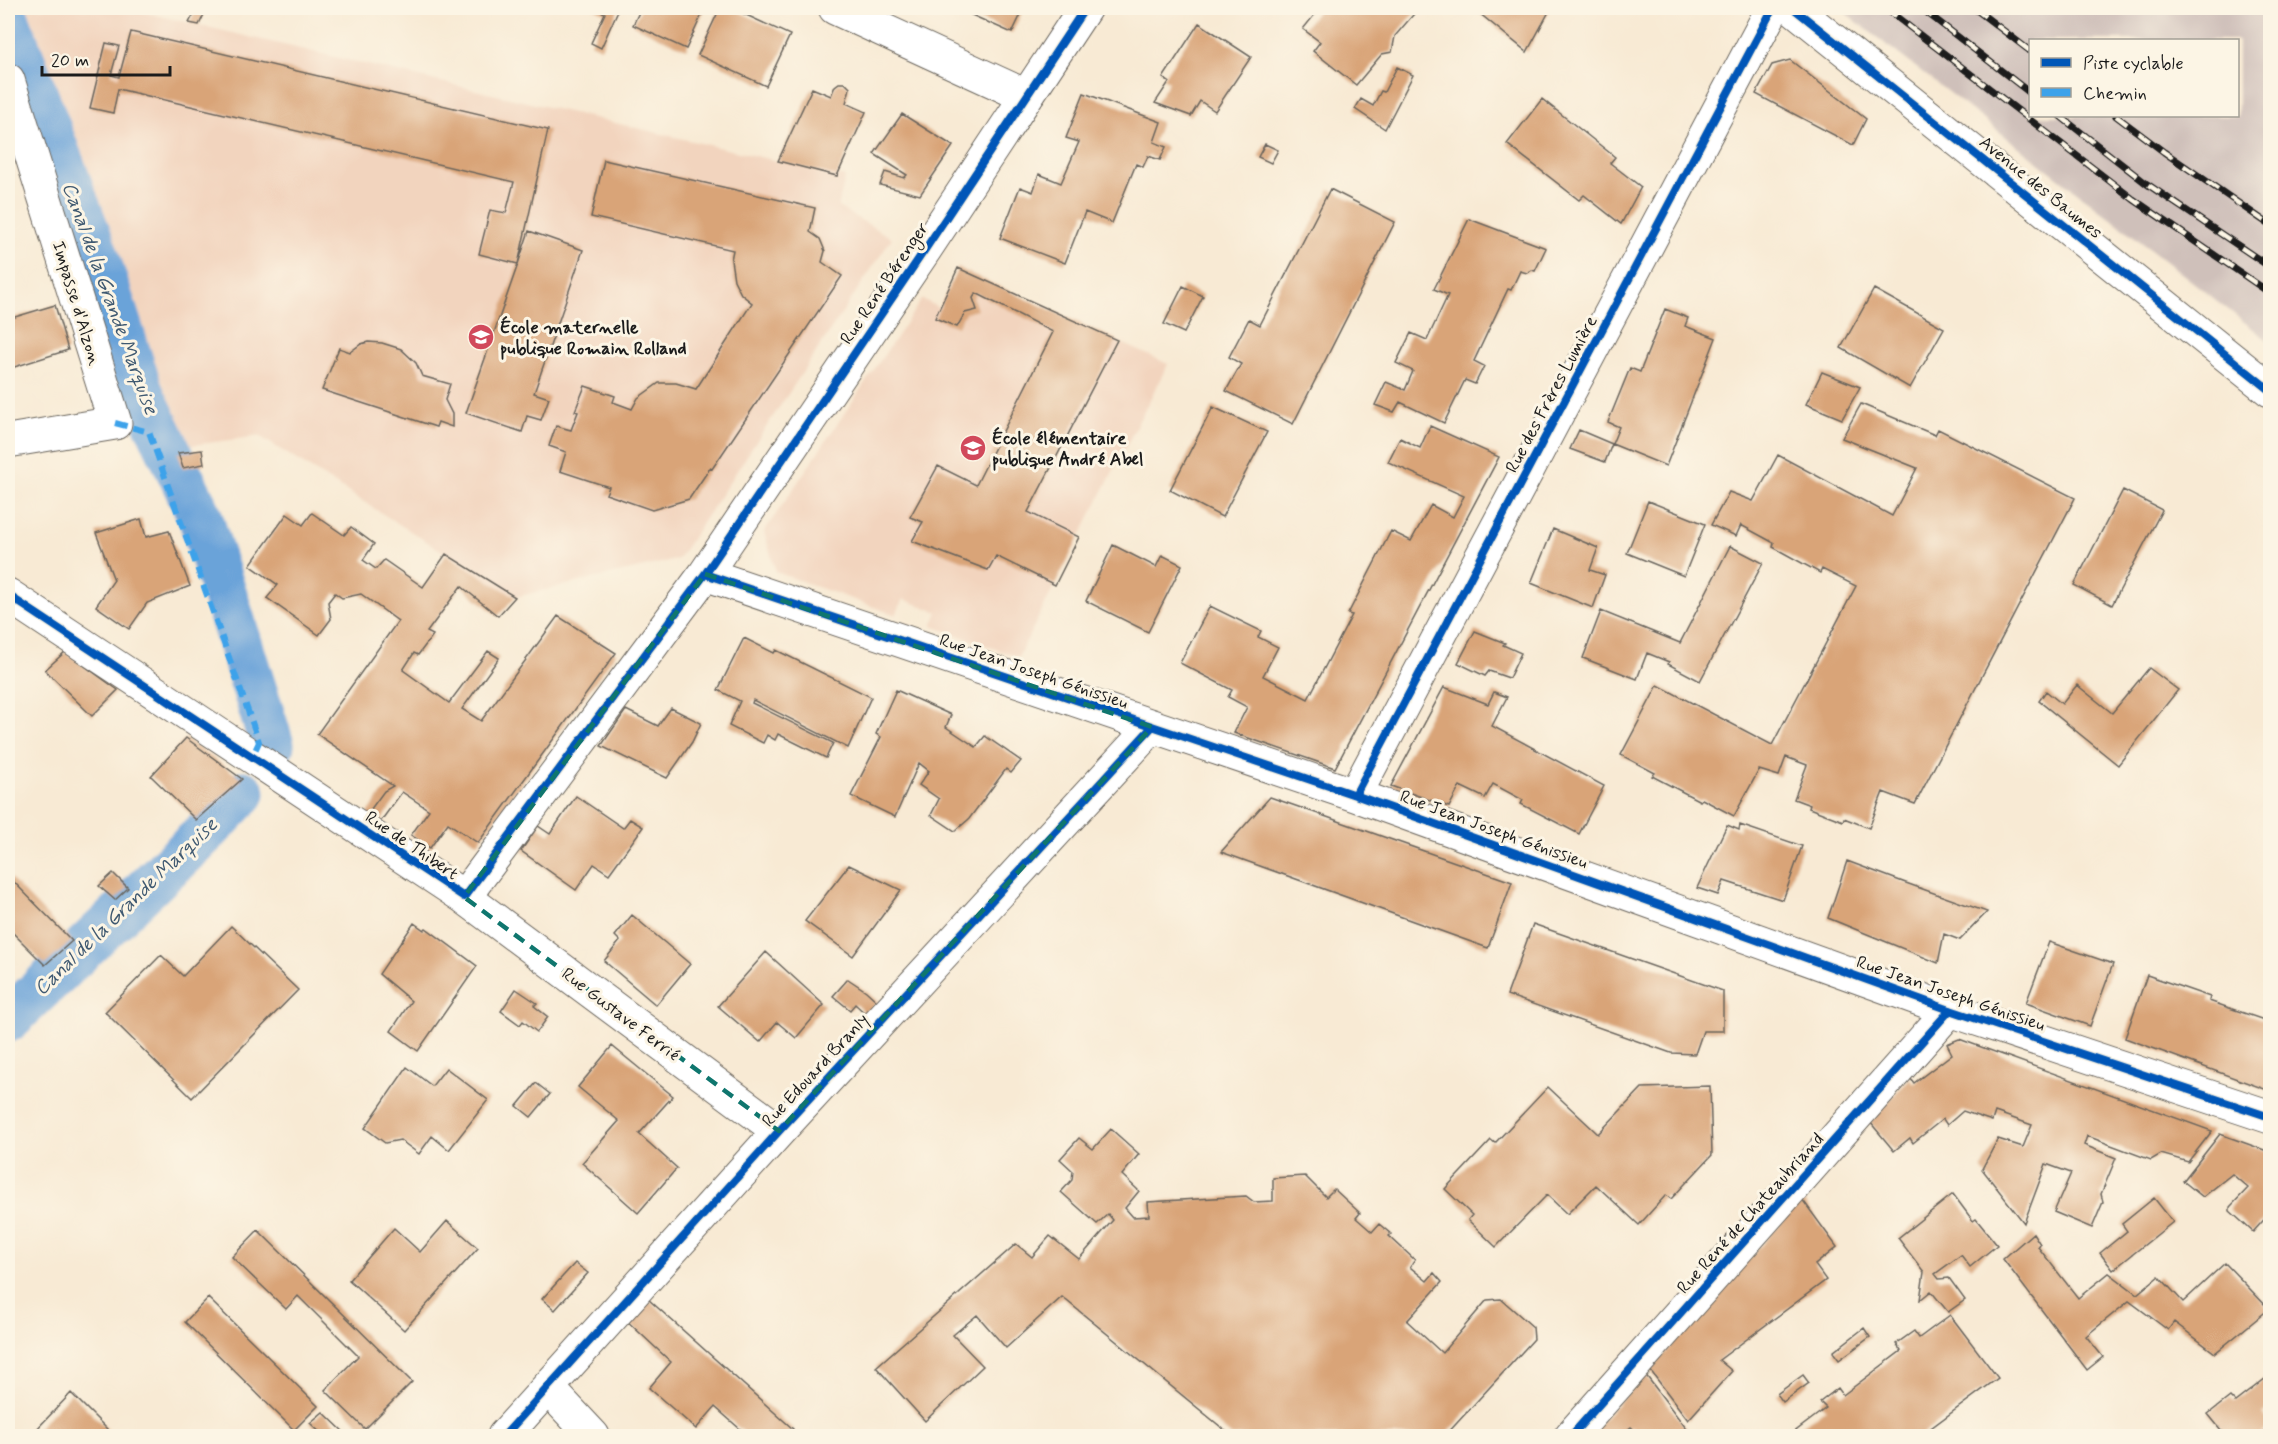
<svg xmlns="http://www.w3.org/2000/svg" width="2278" height="1444" font-family="Mynerve,sans-serif">
  <style>
    .built { fill: #f2d4be }
    .industrial { fill: #cfc0ba; fill-rule: evenodd }
    .lines { fill: none; stroke-linecap: round; stroke-linejoin: round }
    .canal { stroke: #6aa3d9; stroke-width: 45 }
    .building { fill: #d9a478 }
    .minor-casing { stroke: #69645c; stroke-width: 35 }
    .tertiary-casing { stroke: #69645c; stroke-width: 35 }
    .minor { stroke: #fff; stroke-width: 33 }
    .tertiary { stroke: #fff; stroke-width: 33 }
    .rail-casing { stroke: #1c1c1c; stroke-width: 7 }
    .rail { stroke: #fcf5e5; stroke-width: 4.5; stroke-dasharray: 14; stroke-linecap: butt }
    .quiet { stroke: #3da2ea; stroke-width: 6; stroke-dasharray: 12 6; stroke-linecap: butt }
    .cycleway-casing { stroke: #fcf5e5; stroke-width: 11 }
    .cycleway { stroke: #0057b8; stroke-width: 8 }
    .marked { fill: none; stroke: #0f766e; stroke-width: 4.5; stroke-dasharray: 12 8; stroke-linejoin: round }
    .labels { text-anchor: middle; stroke-width: 6; stroke-linejoin: round; paint-order: stroke }
    .street-label { font-size: 18px; fill: #1c1c1c; stroke: #fcf5e5 }
    .poi-label { font-size: 18px; font-weight: bold; fill: #1c1c1c; stroke: #fcf5e5; text-anchor: start }
    .water-label { font-size: 20px; font-style: italic; fill: #3f5971; stroke: #fcf5e5 }
  </style>
  <rect width="100%" height="100%" fill="#fcf5e5"/>
  <filter id="ink" filterUnits="userSpaceOnUse"><feTurbulence type="fractalNoise" baseFrequency=".0167" numOctaves="2"/><feDisplacementMap in="SourceGraphic" scale="12" xChannelSelector="R" yChannelSelector="G"/><feConvolveMatrix kernelMatrix="1 2 1 2 8 2 1 2 1" color-interpolation-filters="sRGB"/></filter>
  <filter id="wash" filterUnits="userSpaceOnUse"><feTurbulence type="fractalNoise" baseFrequency=".008" numOctaves="4" result="noise"/><feDisplacementMap in="SourceGraphic" scale="24" xChannelSelector="R" yChannelSelector="G"/><feGaussianBlur stdDeviation="1.35" result="paint"/><feColorMatrix in="noise" values="0 0 0 0 0 0 0 0 0 0 0 0 0 0 0 0 0 1.4 0 .05"/><feComposite in="paint" operator="in"/></filter>
  <g filter="url(#wash)">
    <rect width="100%" height="100%" fill="#f8ead4"/>
    <!-- built -->
    <path class="built" d="M 13,8 L 126,8 L 845,177 L 838,207 L 892,238 L 678,559 L 515,597 L 259,436 L 178,447 Z
      M 958,268 L 1168,364 L 1018,657 L 932,626 L 938,612 L 903,599 L 896,615 L 776,572 L 764,532 L 922,299 L 939,308 Z"/>
    <!-- industrial -->
    <path class="industrial" d="M 1839,8 L 2270,8 L 2270,342 L 2010,140 ZM 2030,40 L 2238,40 L 2238,116 L 2030,116 Z"/>
    <g class="lines">
      <!-- canal -->
      <path class="canal" d="M 8,21 L 98,259 L 141,392 L 200,516 L 272,745
        M 8,1020 L 208,830 L 243,793"/>
    </g>
    <g id="blocks">
      <!-- building -->
      <path class="building" d="M 197,8 L 207,8 L 199,25 L 189,23 Z
        M 594,8 L 619,8 L 601,48 L 591,43 L 605,13 Z
        M 641,8 L 705,8 L 686,49 L 633,25 Z
        M 720,8 L 731,8 L 790,35 L 766,86 L 698,55 Z
        M 956,8 L 1024,8 L 1012,33 Z
        M 1320,8 L 1419,8 L 1395,36 L 1392,52 L 1382,54 L 1356,85 L 1313,51 L 1320,42 L 1303,29 Z
        M 1473,8 L 1551,8 L 1527,52 Z
        M 1199,23 L 1251,57 L 1215,111 L 1200,101 L 1191,116 L 1155,103 L 1169,82 L 1163,78 Z
        M 131,32 L 548,130 L 518,264 L 529,231 L 583,250 L 534,393 L 549,398 L 541,420 L 527,416 L 522,432 L 466,413 L 518,264 L 479,254 L 490,210 L 506,213 L 514,182 L 118,89 L 113,113 L 90,108 L 106,43 L 119,46 L 111,75 L 119,77 Z
        M 1790,60 L 1866,119 L 1853,145 L 1756,94 L 1772,65 Z
        M 1397,67 L 1413,75 L 1385,129 L 1355,109 L 1361,99 L 1373,106 L 1381,91 L 1384,92 Z
        M 839,83 L 845,83 L 850,88 L 846,103 L 866,112 L 837,176 L 778,161 L 812,88 L 831,96 L 835,86 Z
        M 1084,93 L 1161,122 L 1154,142 L 1166,147 L 1160,160 L 1148,156 L 1143,167 L 1136,164 L 1112,223 L 1085,212 L 1065,263 L 1000,238 L 1020,187 L 1033,192 L 1039,174 L 1061,183 L 1079,142 L 1066,138 Z
        M 1542,99 L 1615,157 L 1610,163 L 1641,187 L 1621,224 L 1584,195 L 1579,200 L 1507,144 Z
        M 902,114 L 953,146 L 920,195 L 880,185 L 885,172 L 904,178 L 907,175 L 874,154 Z
        M 1265,144 L 1278,150 L 1271,163 L 1258,157 Z
        M 604,160 L 815,208 L 810,232 L 820,239 L 825,251 L 822,262 L 842,276 L 712,469 L 710,468 L 689,499 L 652,510 L 606,494 L 609,487 L 560,471 L 566,452 L 549,446 L 556,426 L 571,430 L 578,412 L 575,411 L 585,386 L 615,396 L 613,402 L 632,409 L 638,398 L 659,383 L 676,383 L 696,389 L 752,303 L 741,294 L 734,280 L 731,260 L 733,250 L 591,217 Z
        M 1330,189 L 1395,222 L 1293,424 L 1226,391 L 1241,364 L 1229,357 L 1249,319 L 1260,325 Z
        M 1469,219 L 1546,248 L 1535,271 L 1532,270 L 1527,273 L 1520,271 L 1511,290 L 1508,289 L 1474,361 L 1484,366 L 1475,384 L 1465,380 L 1444,423 L 1400,402 L 1394,412 L 1375,405 L 1386,382 L 1405,390 L 1413,371 L 1396,363 L 1411,333 L 1427,340 L 1448,295 L 1434,289 Z
        M 958,268 L 1117,340 L 1028,512 L 1079,537 L 1055,585 L 996,556 L 988,570 L 912,541 L 923,522 L 910,517 L 938,466 L 976,485 L 1053,332 L 976,293 L 973,298 L 977,310 L 965,313 L 957,327 L 935,318 Z
        M 1183,286 L 1203,296 L 1184,333 L 1164,324 Z
        M 1874,289 L 1944,328 L 1910,388 L 1841,348 Z
        M 55,305 L 68,350 L 8,369 L 8,319 Z
        M 1665,309 L 1688,318 L 1685,326 L 1716,338 L 1666,466 L 1612,444 L 1619,427 L 1608,422 L 1630,368 L 1640,372 Z
        M 368,342 L 382,343 L 401,349 L 416,363 L 422,376 L 450,384 L 445,400 L 452,414 L 452,427 L 438,422 L 436,427 L 322,390 L 339,348 L 350,352 L 361,344 Z
        M 1822,372 L 1860,387 L 1842,419 L 1806,404 Z
        M 1861,404 L 1935,435 L 1938,429 L 2075,498 L 1915,804 L 1883,792 L 1869,828 L 1844,818 L 1843,821 L 1809,808 L 1810,805 L 1794,799 L 1807,765 L 1786,757 L 1779,776 L 1759,770 L 1734,816 L 1702,799 L 1700,801 L 1652,776 L 1655,773 L 1621,755 L 1658,685 L 1772,745 L 1856,586 L 1822,569 L 1820,573 L 1773,547 L 1774,543 L 1741,525 L 1736,536 L 1711,525 L 1729,492 L 1753,501 L 1778,455 L 1892,516 L 1917,468 L 1842,438 Z
        M 1213,407 L 1267,432 L 1222,517 L 1170,490 Z
        M 1430,426 L 1499,457 L 1335,768 L 1234,733 L 1247,707 L 1228,697 L 1232,690 L 1180,663 L 1210,606 L 1261,631 L 1258,637 L 1278,647 L 1263,676 L 1308,699 L 1352,615 L 1348,614 L 1391,531 L 1411,541 L 1431,505 L 1453,517 L 1464,496 L 1388,462 L 1400,438 L 1420,448 Z
        M 1579,430 L 1612,444 L 1605,462 L 1570,449 Z
        M 202,450 L 204,464 L 183,468 L 178,453 Z
        M 2123,490 L 2162,510 L 2112,605 L 2074,585 Z
        M 1648,501 L 1705,524 L 1684,576 L 1627,553 Z
        M 312,513 L 344,535 L 351,527 L 374,544 L 363,560 L 376,569 L 384,560 L 423,587 L 446,554 L 515,597 L 498,616 L 461,586 L 427,632 L 433,635 L 418,655 L 414,653 L 403,670 L 449,703 L 488,651 L 499,658 L 462,709 L 481,721 L 558,616 L 616,653 L 478,843 L 448,823 L 430,848 L 411,835 L 429,810 L 402,792 L 378,825 L 365,817 L 384,791 L 393,786 L 317,734 L 398,621 L 361,594 L 342,598 L 335,593 L 328,602 L 331,619 L 319,635 L 267,598 L 278,585 L 250,565 L 287,514 L 303,525 Z
        M 141,519 L 146,537 L 169,531 L 190,586 L 147,603 L 129,629 L 96,606 L 114,580 L 96,533 Z
        M 1553,529 L 1598,548 L 1590,570 L 1605,575 L 1593,608 L 1531,583 Z
        M 1113,545 L 1156,567 L 1162,555 L 1182,565 L 1148,632 L 1086,601 Z
        M 1730,546 L 1763,563 L 1700,681 L 1668,664 L 1669,662 L 1647,653 L 1637,679 L 1583,658 L 1601,611 L 1680,643 Z
        M 1475,631 L 1505,643 L 1503,645 L 1521,653 L 1509,678 L 1489,671 L 1485,676 L 1458,663 Z
        M 744,638 L 774,653 L 776,650 L 871,697 L 848,748 L 753,700 L 752,703 L 833,743 L 826,758 L 778,734 L 775,740 L 767,735 L 763,743 L 729,726 L 740,701 L 718,690 Z
        M 65,652 L 118,690 L 92,716 L 45,670 Z
        M 2149,668 L 2178,690 L 2118,765 L 2039,701 L 2046,691 L 2062,704 L 2077,685 L 2112,713 Z
        M 1444,687 L 1488,704 L 1494,692 L 1507,697 L 1492,726 L 1604,786 L 1579,834 L 1521,804 L 1523,800 L 1493,784 L 1485,798 L 1460,786 L 1449,807 L 1391,786 Z
        M 896,690 L 951,715 L 946,727 L 976,747 L 985,736 L 1021,761 L 1011,773 L 1006,769 L 969,819 L 955,831 L 931,815 L 939,799 L 919,785 L 929,771 L 919,763 L 895,817 L 851,796 L 881,737 L 876,734 Z
        M 671,708 L 701,723 L 692,742 L 667,778 L 601,746 L 626,710 L 658,726 Z
        M 186,738 L 242,779 L 196,820 L 151,776 Z
        M 576,796 L 623,828 L 630,819 L 643,827 L 609,874 L 594,864 L 576,890 L 521,851 L 538,826 L 550,834 Z
        M 1270,797 L 1512,882 L 1488,948 L 1221,852 Z
        M 1727,825 L 1739,830 L 1740,825 L 1802,846 L 1783,900 L 1724,881 L 1718,895 L 1697,888 Z
        M 1847,861 L 1903,882 L 1987,912 L 1960,940 L 1944,934 L 1938,963 L 1828,918 Z
        M 849,865 L 901,890 L 853,956 L 805,921 Z
        M 113,873 L 128,888 L 115,900 L 99,886 Z
        M 8,876 L 72,941 L 45,965 L 8,928 Z
        M 632,915 L 690,964 L 656,1005 L 604,961 L 620,941 L 615,936 Z
        M 414,923 L 424,930 L 426,928 L 477,966 L 418,1051 L 391,1031 L 411,1001 L 379,974 Z
        M 1533,924 L 1723,991 L 1723,1031 L 1703,1031 L 1695,1054 L 1671,1053 L 1507,995 Z
        M 231,926 L 298,990 L 192,1098 L 105,1012 L 161,955 L 183,976 Z
        M 2049,942 L 2113,964 L 2090,1026 L 2026,1003 Z
        M 766,952 L 824,1005 L 796,1038 L 777,1022 L 760,1042 L 718,1006 Z
        M 2147,975 L 2210,997 L 2209,1001 L 2270,1022 L 2270,1091 L 2125,1038 Z
        M 848,979 L 866,991 L 878,1002 L 867,1015 L 855,1004 L 850,1010 L 833,996 Z
        M 516,989 L 537,1003 L 534,1006 L 548,1017 L 537,1032 L 523,1021 L 520,1025 L 501,1011 Z
        M 1959,1039 L 2212,1131 L 2188,1162 L 2161,1154 L 2151,1160 L 2087,1136 L 2084,1145 L 2116,1158 L 2101,1194 L 2103,1202 L 2092,1228 L 2054,1212 L 2071,1173 L 2046,1164 L 2024,1223 L 1982,1169 L 1998,1139 L 2023,1147 L 2032,1125 L 1995,1112 L 1992,1121 L 1963,1111 L 1947,1125 L 1943,1119 L 1913,1143 L 1910,1138 L 1894,1151 L 1870,1122 L 1910,1078 L 1914,1083 L 1952,1054 L 1947,1044 Z
        M 612,1046 L 673,1096 L 639,1134 L 677,1168 L 638,1213 L 582,1163 L 619,1121 L 578,1087 Z
        M 407,1067 L 432,1086 L 446,1068 L 488,1100 L 449,1150 L 432,1136 L 419,1154 L 400,1140 L 385,1143 L 365,1128 Z
        M 536,1083 L 550,1094 L 531,1117 L 517,1106 Z
        M 1710,1086 L 1712,1155 L 1671,1199 L 1666,1195 L 1639,1225 L 1596,1185 L 1567,1214 L 1547,1195 L 1496,1247 L 1468,1220 L 1472,1215 L 1445,1189 L 1491,1140 L 1495,1143 L 1548,1087 L 1598,1134 L 1642,1088 Z
        M 1111,1129 L 1139,1154 L 1122,1175 L 1139,1191 L 1125,1208 L 1133,1217 L 1149,1216 L 1148,1202 L 1246,1196 L 1254,1202 L 1273,1201 L 1273,1178 L 1305,1176 L 1326,1197 L 1334,1189 L 1360,1213 L 1356,1218 L 1372,1232 L 1379,1224 L 1391,1234 L 1389,1236 L 1415,1260 L 1410,1267 L 1427,1281 L 1434,1273 L 1442,1282 L 1407,1321 L 1442,1353 L 1487,1300 L 1501,1299 L 1533,1327 L 1534,1339 L 1445,1436 L 1232,1436 L 1062,1297 L 1006,1348 L 977,1315 L 953,1335 L 983,1366 L 925,1421 L 876,1367 L 1016,1244 L 1032,1257 L 1050,1236 L 1079,1259 L 1113,1220 L 1108,1214 L 1097,1224 L 1061,1192 L 1072,1180 L 1073,1171 L 1060,1159 L 1079,1138 L 1093,1149 Z
        M 2220,1134 L 2270,1152 L 2270,1213 L 2253,1232 L 2230,1211 L 2230,1207 L 2248,1188 L 2232,1174 L 2203,1197 L 2183,1181 Z
        M 1953,1194 L 1973,1221 L 1976,1219 L 1997,1245 L 1970,1267 L 1961,1255 L 1935,1274 L 1939,1279 L 1949,1278 L 1965,1300 L 1948,1312 L 1931,1291 L 1920,1300 L 1924,1272 L 1898,1238 Z
        M 2154,1198 L 2173,1222 L 2113,1270 L 2100,1253 L 2127,1231 L 2122,1224 Z
        M 1802,1199 L 1837,1247 L 1815,1265 L 1826,1280 L 1719,1360 L 1732,1371 L 1688,1420 L 1650,1370 Z
        M 447,1221 L 478,1248 L 404,1330 L 349,1280 L 394,1228 L 420,1252 Z
        M 258,1230 L 412,1382 L 365,1429 L 325,1390 L 358,1356 L 298,1296 L 286,1309 L 232,1257 Z
        M 2033,1233 L 2040,1244 L 2038,1247 L 2078,1298 L 2109,1273 L 2137,1294 L 2159,1276 L 2183,1302 L 2225,1263 L 2269,1309 L 2215,1353 L 2174,1322 L 2168,1330 L 2129,1301 L 2086,1336 L 2103,1357 L 2087,1370 L 2003,1259 Z
        M 575,1263 L 588,1273 L 555,1310 L 542,1299 Z
        M 208,1298 L 318,1406 L 294,1430 L 185,1322 Z
        M 648,1299 L 793,1429 L 786,1436 L 748,1436 L 715,1407 L 696,1429 L 649,1388 L 671,1362 L 626,1320 Z
        M 1950,1315 L 1998,1378 L 1920,1436 L 1789,1436 L 1826,1408 L 1820,1402 L 1838,1388 L 1843,1395 L 1901,1351 L 1896,1344 L 1914,1331 L 1919,1338 Z
        M 1864,1328 L 1870,1337 L 1839,1360 L 1833,1352 Z
        M 1645,1374 L 1692,1436 L 1634,1436 L 1635,1431 L 1631,1427 L 1620,1436 L 1588,1436 Z
        M 1803,1375 L 1809,1383 L 1783,1402 L 1777,1394 Z
        M 2270,1375 L 2270,1409 L 2263,1414 L 2270,1424 L 2270,1427 L 2258,1436 L 2226,1436 L 2208,1414 L 2230,1397 L 2235,1402 Z
        M 71,1393 L 114,1436 L 40,1436 L 35,1431 Z
        M 323,1412 L 348,1436 L 324,1436 L 310,1423 Z"/>
    </g>
  </g>
  <g filter="url(#ink)">
    <use href="#blocks" fill-opacity="0" stroke="#69645c" stroke-width="1.5"/>
    <g class="lines">
      <defs>
        <path id="minor" d="M 835,8 L 1026,96
          M 8,80 L 115,423 L 8,441
          M 705,574 L 1355,795 L 1950,1010 L 2270,1117
          M 8,595 L 464,897 L 779,1131
          M 1355,795 L 1773,8
          M 464,897 L 705,574 L 926,248 L 1085,8
          M 548,1388 L 593,1436
          M 504,1436 L 779,1131 L 1152,727
          M 1571,1436 L 1950,1010"/>
        <path id="tertiary" d="M 1793,8 L 2270,390"/>
      </defs>
      <!-- minor casing -->
      <use href="#minor" class="minor-casing"/>
      <!-- tertiary casing -->
      <use href="#tertiary" class="tertiary-casing"/>
      <!-- minor -->
      <use href="#minor" class="minor"/>
      <!-- tertiary -->
      <use href="#tertiary" class="tertiary"/>
      <defs>
        <path id="rail" d="M 1885,8 L 2133,199 L 2270,293
          M 1921,8 L 2030,93
          M 1974,8 L 2030,51
          M 2060,116 L 2147,184 L 2270,267
          M 2116,116 L 2164,152 L 2270,225"/>
      </defs>
      <!-- rail casing -->
      <use href="#rail" class="rail-casing"/>
      <!-- rail -->
      <use href="#rail" class="rail"/>
      <!-- quiet -->
      <path class="quiet" d="M 115,423 L 149,432 L 259,742 L 252,757"/>
      <defs>
        <path id="cycleway" d="M 1793,8 L 2270,390
          M 705,574 L 1355,795 L 1950,1010 L 2270,1117
          M 8,595 L 464,897 L 705,574 L 926,248 L 1085,8
          M 1355,795 L 1773,8
          M 504,1436 L 779,1131 L 1152,727
          M 1571,1436 L 1950,1010"/>
      </defs>
      <!-- cycleway casing -->
      <use href="#cycleway" class="cycleway-casing"/>
      <!-- cycleway -->
      <use href="#cycleway" class="cycleway"/>
    </g>
  </g>
  <!-- marked area -->
  <path class="marked" d="M 705,574 L 1152,727 L 779,1131 L 464,897 Z"/>
  <!-- icons -->
  <defs>
    <symbol id="school-disc" viewBox="-11 -11 22 22"><circle r="9.5" fill="#d1495b" stroke="#fcf5e5"/><path d="M0-5L7-2L0 1L-7-2ZM-4 1L0 2.5L4 1V4Q0 6-4 4Z" fill="#fff"/></symbol>
  </defs>
  <g fill-rule="evenodd">
    <use href="#school-disc" x="466" y="322" width="30" height="30"/>
    <use href="#school-disc" x="958" y="433" width="30" height="30"/>
  </g>
  <g class="labels">
    <!-- street labels -->
    <g class="street-label">
      <text transform="translate(2041 187) rotate(39)" y="6">Avenue des Baumes</text>
      <text transform="translate(884 283) rotate(-56)" y="6">Rue René Bérenger</text>
      <text transform="translate(77 303) rotate(73)" y="6">Impasse d'Alzon</text>
      <text transform="translate(1551 394) rotate(-62)" y="6">Rue des Frères Lumière</text>
      <text transform="translate(1034 671) rotate(19)" y="6">Rue Jean Joseph Génissieu</text>
      <text transform="translate(1494 829) rotate(20)" y="6">Rue Jean Joseph Génissieu</text>
      <text transform="translate(412 845) rotate(34)" y="6">Rue de Thibert</text>
      <text transform="translate(1951 993) rotate(19)" y="6">Rue Jean Joseph Génissieu</text>
      <text transform="translate(621 1014) rotate(37)" y="6">Rue Gustave Ferrié</text>
      <text transform="translate(815 1070) rotate(-47)" y="6">Rue Edouard Branly</text>
      <text transform="translate(1750 1213) rotate(-48)" y="6">Rue René de Chateaubriand</text>
    </g>
    <!-- poi labels -->
    <g class="poi-label">
      <text x="500" y="333">École maternelle<tspan x="500" dy="21">publique Romain Rolland</tspan></text>
      <text x="992" y="444">École élémentaire<tspan x="992" dy="21">publique André Abel</tspan></text>
    </g>
    <!-- water labels -->
    <g class="water-label">
      <text transform="translate(111 298) rotate(70)" y="7">Canal de la Grande Marquise</text>
      <text transform="translate(125 906) rotate(-44)" y="7">Canal de la Grande Marquise</text>
    </g>
  </g>
  <!-- margin -->
  <rect width="2278" height="1444" fill="none" stroke="#fcf5e5" stroke-width="30"/>
  <!-- legend -->
  <rect x="2029" y="39" width="210" height="78" fill="#fcf5e5" stroke="#a29e95" stroke-width="1.5"/>
  <rect x="2041" y="58" width="30" height="9" fill="#0057b8" stroke="#a29e95" stroke-width="1.5"/>
  <text x="2083" y="69" font-size="18" fill="#1c1c1c">Piste cyclable</text>
  <rect x="2041" y="88" width="30" height="9" fill="#3da2ea" stroke="#a29e95" stroke-width="1.5"/>
  <text x="2083" y="99" font-size="18" fill="#1c1c1c">Chemin</text>
  <!-- scale -->
  <path d="M42 66v9h128v-9" fill="none" stroke="#1c1c1c" stroke-width="3"/>
  <text x="51" y="66" font-size="18" fill="#1c1c1c" stroke="#fcf5e5" stroke-width="4.5" paint-order="stroke">20 m</text>
</svg>
